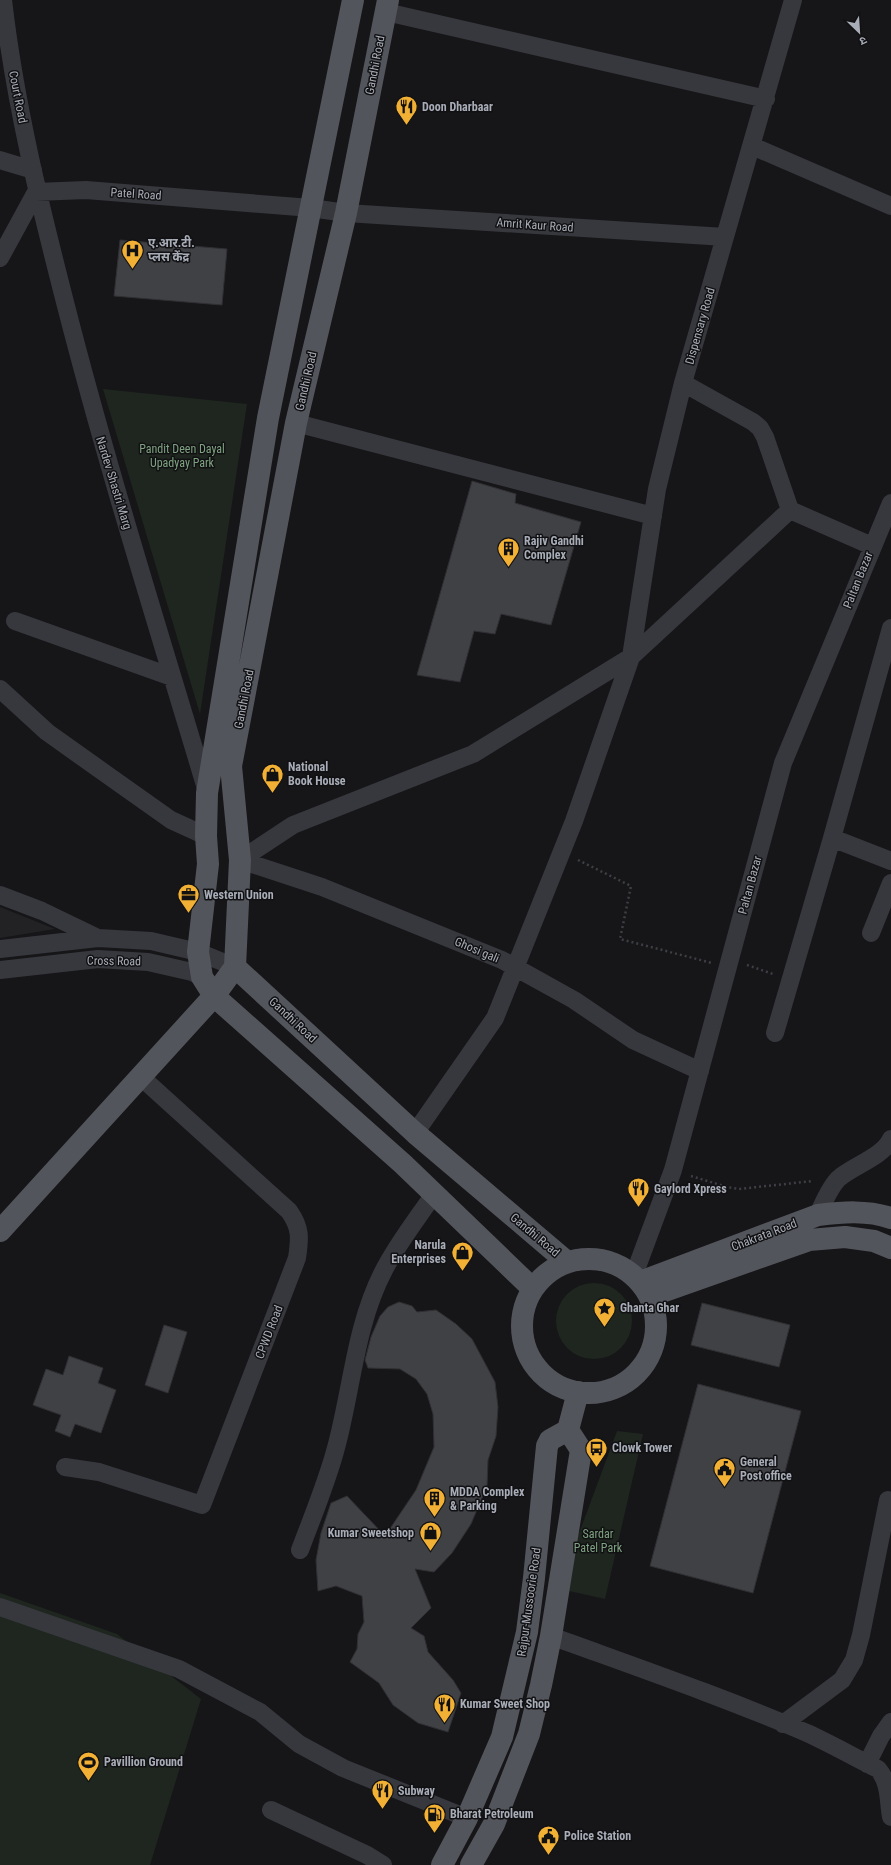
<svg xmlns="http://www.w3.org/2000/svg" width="891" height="1865" font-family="'Roboto Condensed','Noto Sans Devanagari',sans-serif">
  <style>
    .built { fill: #222225 }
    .green { fill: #1e261f }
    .building { fill: #404145; stroke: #303034 }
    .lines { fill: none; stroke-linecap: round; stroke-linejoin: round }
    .path { stroke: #3d3f44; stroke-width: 2.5; stroke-dasharray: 2 3; stroke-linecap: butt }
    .minor { stroke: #37383d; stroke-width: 18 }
    .major { stroke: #53555c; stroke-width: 22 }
    .labels { text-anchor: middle; stroke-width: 3; stroke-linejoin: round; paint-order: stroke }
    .street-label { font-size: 12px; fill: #a8adb8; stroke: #111113 }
    .poi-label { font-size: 12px; font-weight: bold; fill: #a8adb8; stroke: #111113; text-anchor: start }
    .park-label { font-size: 12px; fill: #7fa381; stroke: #111113 }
  </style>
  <rect width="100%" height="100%" fill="#161618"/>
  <!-- built -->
  <path class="built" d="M 0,907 L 55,929 L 0,938 Z"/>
  <!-- green -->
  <path class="green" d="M 103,389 L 247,404 L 200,714 Z
    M556 1321a38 38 0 1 1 76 0a38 38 0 1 1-76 0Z
    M 617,1431 L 643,1434 L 605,1599 L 569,1591 L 578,1536 Z
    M 0,1593 L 117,1634 L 201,1699 L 150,1865 L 0,1865 Z"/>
  <!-- building -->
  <path class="building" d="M 120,240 L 227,249 L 222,305 L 114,296 Z
    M 472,481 L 516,494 L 515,503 L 581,522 L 551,625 L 501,614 L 495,634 L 474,631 L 460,682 L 417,675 Z
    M 399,1302 L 412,1306 L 417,1312 L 436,1310 L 456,1324 L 472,1339 L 495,1382 L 498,1407 L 496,1436 L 488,1460 L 487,1486 L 471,1524 L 452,1553 L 434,1572 L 415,1569 L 431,1608 L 411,1628 L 424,1636 L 428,1652 L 453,1680 L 461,1693 L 448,1732 L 418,1723 L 393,1705 L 379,1683 L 350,1662 L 357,1649 L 358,1634 L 364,1622 L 362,1596 L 336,1586 L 318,1591 L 316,1560 L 321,1533 L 331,1503 L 347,1496 L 385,1536 L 416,1490 L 434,1447 L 433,1414 L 427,1394 L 416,1379 L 400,1369 L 368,1368 L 365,1360 L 371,1337 L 380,1316 L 388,1307 Z
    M 702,1303 L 790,1325 L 779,1367 L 691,1345 Z
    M 164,1325 L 187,1332 L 168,1393 L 145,1385 Z
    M 69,1356 L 103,1368 L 98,1383 L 116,1390 L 101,1433 L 75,1424 L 70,1437 L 55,1431 L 61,1415 L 33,1405 L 46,1369 L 63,1375 Z
    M 698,1384 L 801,1411 L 753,1593 L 650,1566 Z"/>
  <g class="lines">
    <!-- path -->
    <path class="path" d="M 578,860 L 631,886 L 620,939 L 712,963
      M 747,965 L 773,974
      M 691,1176 L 727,1187 L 739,1189 L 813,1181"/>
    <!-- minor -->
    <path class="minor" d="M 3,0 C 15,104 40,205 66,306 C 108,470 159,631 207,792
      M 386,12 L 766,99
      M 752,146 L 891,206
      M 0,160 L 33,170
      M 0,258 L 36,192 L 86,190 L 311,208 L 346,213 L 725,237
      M 683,383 L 753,422 L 760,428 L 765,437 L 790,510
      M 296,423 L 653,516
      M 15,621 L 172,677
      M 891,628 L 832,838 L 891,861
      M 0,689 L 47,732 L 106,774 L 171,820 L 206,836
      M 240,860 L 293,825 L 473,754 L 631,657 L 790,510 L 872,546
      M 240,860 L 322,887 L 502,960 L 574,1000 L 633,1040 L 700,1071
      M 0,895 L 42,911 L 98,938
      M 871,933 L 891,883
      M 0,949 L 98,938 L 151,941 L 198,952 L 235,967
      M 0,970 L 98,959 L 148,962 L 192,972 L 202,977
      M 775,1033 L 832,838
      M 415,1133 L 495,1018 L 574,821 L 631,657 L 657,489 L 683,383 L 793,0
      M 818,1215 C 823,1203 829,1189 838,1179 C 852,1166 883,1157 891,1139
      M 634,1275 L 673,1170 L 783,763 L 891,503
      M 65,1467 L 99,1472 L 202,1505 L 297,1258 C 300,1238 301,1228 289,1211 L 141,1077
      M 300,1550 C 313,1515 328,1480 337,1444 C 352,1387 356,1323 384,1270 C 398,1243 417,1219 434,1194
      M 0,1607 L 179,1669 L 260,1712 L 299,1744 L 343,1768 L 467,1818
      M 551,1636 C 636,1667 723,1697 807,1733 C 831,1744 854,1757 878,1769 C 890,1783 888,1800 891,1817
      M 783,1724 L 842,1680 L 854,1660 L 861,1635 L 888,1500
      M 867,1764 L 881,1736 L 891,1722
      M 271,1810 L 367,1855 L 383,1865"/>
    <!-- major -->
    <path class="major" d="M 353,0 L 268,418 L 207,793 L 206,836 L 208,864 L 198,952 L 202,977 L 214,996 L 403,1164 L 533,1289
      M 388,0 L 346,213 L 296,423 L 231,766 L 240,860 L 235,967 L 415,1133 L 567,1262
      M 0,1231 L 214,996 L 235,967
      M522 1326a67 67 0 1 1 134 0a67 67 0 1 1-134 0Z
      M 640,1282 L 818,1215 C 843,1212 867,1210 891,1218
      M 650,1296 L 809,1240 L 845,1237 L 874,1241 L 891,1248
      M 442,1865 L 467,1818 L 502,1737 L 527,1632 L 534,1578 L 547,1446 L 550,1440 L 568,1430 L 578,1392
      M 471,1865 L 494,1824 L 529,1734 L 541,1685 L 551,1636 L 581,1450 L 568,1430"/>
  </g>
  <!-- icons -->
  <defs>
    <symbol id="restaurant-pin" viewBox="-11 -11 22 30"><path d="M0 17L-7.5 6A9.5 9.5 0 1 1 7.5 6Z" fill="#f2b134" stroke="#111113"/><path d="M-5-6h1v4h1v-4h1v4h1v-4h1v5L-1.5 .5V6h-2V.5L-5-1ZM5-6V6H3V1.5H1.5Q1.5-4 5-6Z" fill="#111"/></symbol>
    <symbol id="hospital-pin" viewBox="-11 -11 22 30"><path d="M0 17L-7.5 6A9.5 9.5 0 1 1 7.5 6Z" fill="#f2b134" stroke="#111113"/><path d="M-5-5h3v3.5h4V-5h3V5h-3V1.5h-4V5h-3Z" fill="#111"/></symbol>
    <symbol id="building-pin" viewBox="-11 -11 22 30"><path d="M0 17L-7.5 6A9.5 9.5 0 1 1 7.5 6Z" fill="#f2b134" stroke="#111113"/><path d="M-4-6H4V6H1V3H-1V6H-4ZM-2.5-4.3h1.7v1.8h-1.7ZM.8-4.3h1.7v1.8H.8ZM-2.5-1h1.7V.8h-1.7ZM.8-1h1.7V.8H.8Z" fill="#111"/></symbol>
    <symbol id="shop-pin" viewBox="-11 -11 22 30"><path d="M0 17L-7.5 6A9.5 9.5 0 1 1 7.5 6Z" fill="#f2b134" stroke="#111113"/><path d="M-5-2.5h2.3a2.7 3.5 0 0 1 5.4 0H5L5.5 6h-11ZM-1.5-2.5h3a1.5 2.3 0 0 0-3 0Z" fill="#111"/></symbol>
    <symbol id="office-pin" viewBox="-11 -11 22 30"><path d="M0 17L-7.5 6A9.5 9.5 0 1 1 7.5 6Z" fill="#f2b134" stroke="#111113"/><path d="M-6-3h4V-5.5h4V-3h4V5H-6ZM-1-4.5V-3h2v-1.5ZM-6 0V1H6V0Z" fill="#111"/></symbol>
    <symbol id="sight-pin" viewBox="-11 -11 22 30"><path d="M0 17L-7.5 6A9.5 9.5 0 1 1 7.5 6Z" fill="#f2b134" stroke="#111113"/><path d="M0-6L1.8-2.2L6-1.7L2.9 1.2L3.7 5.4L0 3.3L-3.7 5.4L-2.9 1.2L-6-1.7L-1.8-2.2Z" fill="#111"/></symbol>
    <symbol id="bus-pin" viewBox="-11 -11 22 30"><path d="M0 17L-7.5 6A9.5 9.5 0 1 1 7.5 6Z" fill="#f2b134" stroke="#111113"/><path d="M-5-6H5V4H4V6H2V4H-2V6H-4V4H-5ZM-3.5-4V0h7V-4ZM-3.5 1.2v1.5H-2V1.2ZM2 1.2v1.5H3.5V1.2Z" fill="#111"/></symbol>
    <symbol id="civic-pin" viewBox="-11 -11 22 30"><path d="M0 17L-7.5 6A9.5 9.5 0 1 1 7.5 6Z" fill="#f2b134" stroke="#111113"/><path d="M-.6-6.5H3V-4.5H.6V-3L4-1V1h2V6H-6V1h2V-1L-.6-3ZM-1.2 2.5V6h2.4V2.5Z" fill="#111"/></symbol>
    <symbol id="stadium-pin" viewBox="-11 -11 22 30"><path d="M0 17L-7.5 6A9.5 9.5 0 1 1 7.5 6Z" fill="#f2b134" stroke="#111113"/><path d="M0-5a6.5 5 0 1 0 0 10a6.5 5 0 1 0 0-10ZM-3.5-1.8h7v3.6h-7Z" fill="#111"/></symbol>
    <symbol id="fuel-pin" viewBox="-11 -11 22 30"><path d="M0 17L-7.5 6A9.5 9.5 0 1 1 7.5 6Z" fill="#f2b134" stroke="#111113"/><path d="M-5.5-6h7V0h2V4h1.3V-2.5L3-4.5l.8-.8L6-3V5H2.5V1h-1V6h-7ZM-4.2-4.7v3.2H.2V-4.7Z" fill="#111"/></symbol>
  </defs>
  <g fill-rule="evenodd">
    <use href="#restaurant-pin" x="394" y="94" width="25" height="34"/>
    <use href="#hospital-pin" x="120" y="238" width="25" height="34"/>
    <use href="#building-pin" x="496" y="536" width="25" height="34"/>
    <use href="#shop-pin" x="260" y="762" width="25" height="34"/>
    <use href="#office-pin" x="176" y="882" width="25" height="34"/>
    <use href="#restaurant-pin" x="626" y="1176" width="25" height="34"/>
    <use href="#shop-pin" x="450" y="1240" width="25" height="34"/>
    <use href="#sight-pin" x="592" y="1296" width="25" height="34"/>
    <use href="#bus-pin" x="584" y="1436" width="25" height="34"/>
    <use href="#civic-pin" x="712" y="1456" width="25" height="34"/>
    <use href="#building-pin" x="422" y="1486" width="25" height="34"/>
    <use href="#shop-pin" x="418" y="1520" width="25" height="34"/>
    <use href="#restaurant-pin" x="432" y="1692" width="25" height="34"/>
    <use href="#stadium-pin" x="76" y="1750" width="25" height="34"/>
    <use href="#restaurant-pin" x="370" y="1778" width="25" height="34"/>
    <use href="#fuel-pin" x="422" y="1802" width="25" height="34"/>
    <use href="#civic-pin" x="536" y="1824" width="25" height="34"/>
  </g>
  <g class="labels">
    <!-- street labels -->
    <g class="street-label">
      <text transform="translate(375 65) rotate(-79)" y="4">Gandhi Road</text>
      <text transform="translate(18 97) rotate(79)" y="4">Court Road</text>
      <text transform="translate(136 194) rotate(4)" y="4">Patel Road</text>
      <text transform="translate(535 225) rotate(4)" y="4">Amrit Kaur Road</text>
      <text transform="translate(700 326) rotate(-74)" y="4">Dispensary Road</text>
      <text transform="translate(306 381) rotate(-77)" y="4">Gandhi Road</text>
      <text transform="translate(114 483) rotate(73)" y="4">Nardev Shastri Marg</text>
      <text transform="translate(858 580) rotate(-68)" y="4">Paltan Bazar</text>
      <text transform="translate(244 699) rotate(-79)" y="4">Gandhi Road</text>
      <text transform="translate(750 885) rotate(-75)" y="4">Paltan Bazar</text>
      <text transform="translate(477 950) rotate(23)" y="4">Ghosi gali</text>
      <text transform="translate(114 961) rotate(1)" y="4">Cross Road</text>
      <text transform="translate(293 1020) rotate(43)" y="4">Gandhi Road</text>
      <text transform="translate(535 1235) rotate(40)" y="4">Gandhi Road</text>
      <text transform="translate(764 1235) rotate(-21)" y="4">Chakrata Road</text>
      <text transform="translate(269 1332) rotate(-69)" y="4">CPWD Road</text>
      <text transform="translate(529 1602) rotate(-82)" y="4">Rajpur-Mussoorie Road</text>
    </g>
    <!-- poi labels -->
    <g class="poi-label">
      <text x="422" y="111">Doon Dharbaar</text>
      <text x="148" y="247">ए.आर.टी.<tspan x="148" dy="14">प्लस केंद्र</tspan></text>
      <text x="524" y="545">Rajiv Gandhi<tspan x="524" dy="14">Complex</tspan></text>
      <text x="288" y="771">National<tspan x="288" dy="14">Book House</tspan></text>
      <text x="204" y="899">Western Union</text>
      <text x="654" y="1193">Gaylord Xpress</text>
      <text x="446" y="1249" text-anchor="end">Narula<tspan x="446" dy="14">Enterprises</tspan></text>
      <text x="620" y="1312">Ghanta Ghar</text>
      <text x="612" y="1452">Clowk Tower</text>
      <text x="740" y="1466">General<tspan x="740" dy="14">Post office</tspan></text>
      <text x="450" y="1496">MDDA Complex<tspan x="450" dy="14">&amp; Parking</tspan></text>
      <text x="414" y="1537" text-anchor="end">Kumar Sweetshop</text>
      <text x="460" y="1708">Kumar Sweet Shop</text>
      <text x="104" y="1766">Pavillion Ground</text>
      <text x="398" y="1795">Subway</text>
      <text x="450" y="1818">Bharat Petroleum</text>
      <text x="564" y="1840">Police Station</text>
    </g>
    <!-- park labels -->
    <g class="park-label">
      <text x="182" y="453">Pandit Deen Dayal<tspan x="182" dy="14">Upadyay Park</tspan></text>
      <text x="598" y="1538">Sardar<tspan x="598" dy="14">Patel Park</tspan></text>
    </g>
  </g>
  <!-- north arrow -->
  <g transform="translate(859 32) rotate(155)" stroke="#111113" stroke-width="3" paint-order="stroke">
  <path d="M0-3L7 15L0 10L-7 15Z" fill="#a8adb8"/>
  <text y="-6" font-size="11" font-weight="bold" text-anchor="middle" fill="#a8adb8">उ</text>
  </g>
</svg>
